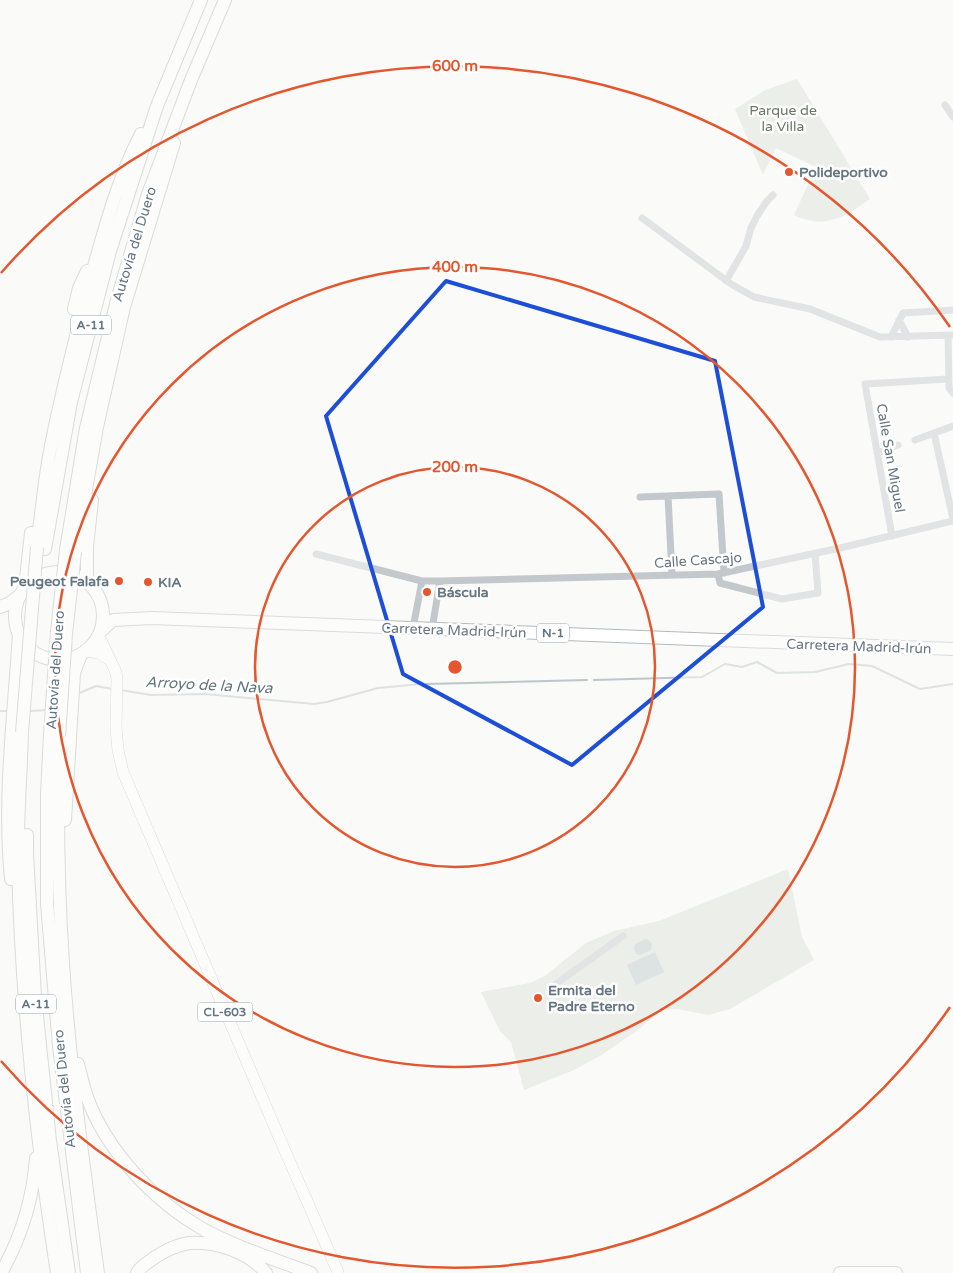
<svg xmlns="http://www.w3.org/2000/svg" width="953" height="1273" font-family="'Varela Round',sans-serif">
  <style>
    .green { fill: #dadfd7 }
    .water { fill: #bbc7cb }
    .lines { fill: none; stroke-linecap: round; stroke-linejoin: round }
    .stream { stroke: #bbc7cb; stroke-width: 2 }
    .primary-casing { stroke: #b5babe; stroke-width: 12 }
    .highway-casing { stroke: #b4b9bd; stroke-width: 14 }
    .street { stroke: #c3c8cc; stroke-width: 7 }
    .primary { stroke: #fff; stroke-width: 11 }
    .highway { stroke: #fff; stroke-width: 12 }
    .highway-bridge-casing { stroke: #b4b9bd; stroke-width: 14; stroke-linecap: butt }
    .highway-bridge { stroke: #fff; stroke-width: 12 }
    .marked { fill: none; stroke: #1d4ed8; stroke-width: 4; stroke-linejoin: round }
    .ring { fill: none; stroke: #e4572e; stroke-width: 2.5 }
    .poi-dot { fill: #e4572e; stroke: #fff; stroke-width: 2 }
    .labels { text-anchor: middle; stroke-width: 5; stroke-linejoin: round; paint-order: stroke }
    .shield { fill: #fff; stroke: #939fa8; stroke-width: 1 }
    .shield-label { font-size: 12px; font-weight: bold; fill: #657683 }
    .park-label { font-size: 14px; fill: #687a64; stroke: #fff }
    .poi-label { font-size: 14px; font-weight: bold; fill: #657683; stroke: #fff; text-anchor: start }
    .street-label { font-size: 14px; fill: #657683; stroke: #fff }
    .water-label { font-size: 15px; font-style: italic; fill: #60757c; stroke: #fff }
    .centre { fill: #e4572e; stroke: #fff; stroke-width: 2.5 }
    .ring-label { font-size: 15px; text-anchor: middle; font-weight: bold; fill: #e4572e; stroke: #fff; stroke-width: 5; stroke-linejoin: round; paint-order: stroke }
  </style>
  <rect width="100%" height="100%" fill="#fafaf8"/>
  <!-- green -->
  <path class="green" d="M 797,79 L 870,199 C 843,217 827,230 794,215 L 816,167 L 776,148 L 763,175 L 735,109 L 765,90 Z
    M 788,869 L 802,937 L 814,960 L 730,1009 L 708,1015 L 678,1009 L 662,1010 L 639,1029 L 603,1054 L 574,1070 L 524,1090 L 511,1042 L 500,1031 L 481,992 L 530,983 L 545,976 L 586,943 L 614,931 L 659,921 Z"/>
  <!-- water -->
  <path class="water" d="M 645,939 L 650,941 L 652,944 L 651,950 L 640,955 L 636,954 L 634,949 L 635,944 Z
    M 655,952 L 664,972 L 636,985 L 627,965 Z"/>
  <g class="lines">
    <!-- stream -->
    <path class="stream" d="M 594,680 L 702,677 L 725,664 L 742,667 L 757,662 L 777,673 L 815,672 L 849,664 L 872,666 L 920,689 L 953,684
      M 426,684 L 587,680
      M 120,690 L 151,695 L 205,694 L 314,704 L 327,702 L 378,688 L 421,684
      M 77,694 L 96,686 L 113,689
      M 0,711 L 8,711
      M 30,711 L 48,710"/>
    <defs>
      <path id="primary" d="M 99,636 L 115,670 L 117,677 L 116,728 L 118,750 L 123,772 L 279,1137 L 338,1272
        M 87,651 L 99,653 L 110,660"/>
      <path id="highway" d="M 74,309 L 79,288 L 87,271
        M 37,547 C 41,516 44,486 49,456 C 60,397 75,339 90,281 C 104,231 117,180 141,134
        M 45,549 L 71,402 L 110,251 L 157,106 L 201,0
        M 66,550 L 86,428 L 117,300 L 148,194 L 191,80 L 225,0
        M 75,552 L 97,427 L 124,307 L 174,143
        M15 616a44 44 0 1 1 88 0a44 44 0 1 1-88 0Z
        M 87,580 L 87,547 L 92,500
        M 25,587 L 31,533
        M 0,607 L 10,603 L 19,596
        M 102,630 L 113,620 L 152,618 L 953,649
        M 22,732 C 21,775 17,818 18,861 C 21,999 36,1137 57,1273
        M 50,735 L 47,793 L 47,904 L 59,1046 L 87,1273
        M 59,736 C 57,812 58,888 63,964 C 70,1067 84,1170 98,1273
        M 65,820 L 74,673 L 81,654
        M 27,835 L 27,853 L 35,997 L 50,1141 L 69,1273
        M 11,879 C 3,798 14,715 19,634
        M 78,1064 C 81,1075 83,1086 87,1097 C 106,1150 153,1200 201,1228 C 235,1247 274,1259 311,1273
        M 1,1273 C 21,1238 33,1198 36,1158
        M 137,1273 C 141,1266 147,1263 154,1258 C 164,1251 177,1245 189,1243 C 216,1241 249,1252 266,1273
        M 840,1273 L 896,1273"/>
    </defs>
    <!-- primary casing -->
    <use href="#primary" class="primary-casing"/>
    <!-- highway casing -->
    <use href="#highway" class="highway-casing"/>
    <!-- street -->
    <path class="street" d="M 945,105 L 953,117
      M 642,218 L 731,284 L 754,297 L 810,309 L 880,337 L 953,335
      M 726,281 L 746,246 L 751,228 L 757,216 L 767,201 L 773,195
      M 899,320 L 908,337
      M 948,335 L 949,388 L 953,393
      M 891,337 L 903,313 L 953,310
      M 934,433 L 953,519
      M 915,440 L 953,426
      M 877,453 L 898,445
      M 668,496 L 672,575
      M 640,497 L 719,494 L 724,573
      M 892,536 L 865,384 L 948,379
      M 316,554 L 422,581
      M 718,574 L 720,583 L 782,599 L 818,593 L 815,554
      M 413,628 L 422,581 L 440,581
      M 432,629 L 440,581 L 718,574 L 840,548 L 953,521
      M 557,983 L 623,936"/>
    <!-- primary -->
    <use href="#primary" class="primary"/>
    <!-- highway -->
    <use href="#highway" class="highway"/>
    <defs>
      <path id="highway-bridge" d="M 22,732 L 37,547
        M 50,735 L 57,631 L 66,550
        M 59,736 L 66,634 L 75,552"/>
    </defs>
    <!-- highway-bridge casing -->
    <use href="#highway-bridge" class="highway-bridge-casing"/>
    <!-- highway-bridge -->
    <use href="#highway-bridge" class="highway-bridge"/>
  </g>
  <!-- marked area -->
  <path d="M0 0H953V1273H0ZM 446,281 L 715,361 L 763,607 L 572,765 L 403,674 L 326,416 Z" fill="#fafaf8" fill-opacity=".55" fill-rule="evenodd"/>
  <path class="marked" d="M 446,281 L 715,361 L 763,607 L 572,765 L 403,674 L 326,416 Z"/>
  <!-- distance rings -->
  <g class="ring">
    <circle cx="455" cy="667" r="200"/>
    <circle cx="455" cy="667" r="400"/>
    <path d="M950 1007A601 601 0 0 1 1 1061M1 273A601 601 0 0 1 950 327"/>
  </g>
  <!-- markers -->
  <g class="poi-dot">
    <circle cx="789" cy="172" r="5"/>
    <circle cx="119" cy="581" r="5"/>
    <circle cx="148" cy="582" r="5"/>
    <circle cx="427" cy="592" r="5"/>
    <circle cx="538" cy="998" r="5"/>
  </g>
  <g class="labels">
    <!-- shield labels -->
    <g class="shield">
      <rect x="71" y="315.5" width="40" height="19" rx="4"/>
      <rect x="537" y="623.5" width="32" height="19" rx="4"/>
      <rect x="16" y="994.5" width="40" height="19" rx="4"/>
      <rect x="197.5" y="1002.5" width="55" height="19" rx="4"/>
    </g>
    <g class="shield-label">
      <text x="91" y="329">A-11</text>
      <text x="553" y="637">N-1</text>
      <text x="36" y="1008">A-11</text>
      <text x="225" y="1016">CL-603</text>
    </g>
    <!-- park labels -->
    <g class="park-label">
      <text x="783" y="115">Parque de<tspan x="783" dy="16">la Villa</tspan></text>
    </g>
    <!-- poi labels -->
    <g class="poi-label">
      <text x="799" y="177">Polideportivo</text>
      <text x="109" y="586" text-anchor="end">Peugeot Falafa</text>
      <text x="158" y="587">KIA</text>
      <text x="437" y="597">Báscula</text>
      <text x="548" y="995">Ermita del<tspan x="548" dy="16">Padre Eterno</tspan></text>
    </g>
    <!-- street labels -->
    <g class="street-label">
      <text transform="translate(134 244) rotate(-73)" y="5">Autovía del Duero</text>
      <text transform="translate(891 458) rotate(80)" y="5">Calle San Miguel</text>
      <text transform="translate(698 560) rotate(-4)" y="5">Calle Cascajo</text>
      <text transform="translate(454 630) rotate(2)" y="5">Carretera Madrid-Irún</text>
      <text transform="translate(859 646) rotate(2)" y="5">Carretera Madrid-Irún</text>
      <text transform="translate(55 670) rotate(-86)" y="5">Autovía del Duero</text>
      <text transform="translate(64 1089) rotate(-96)" y="5">Autovía del Duero</text>
    </g>
    <!-- water labels -->
    <g class="water-label">
      <text transform="translate(209 685) rotate(3)" y="5">Arroyo de la Nava</text>
    </g>
  </g>
  <circle cx="455" cy="667" r="8" class="centre"/>
  <g class="ring-label">
    <text x="455" y="71">600 m</text>
    <text x="455" y="272">400 m</text>
    <text x="455" y="472">200 m</text>
  </g>
</svg>
